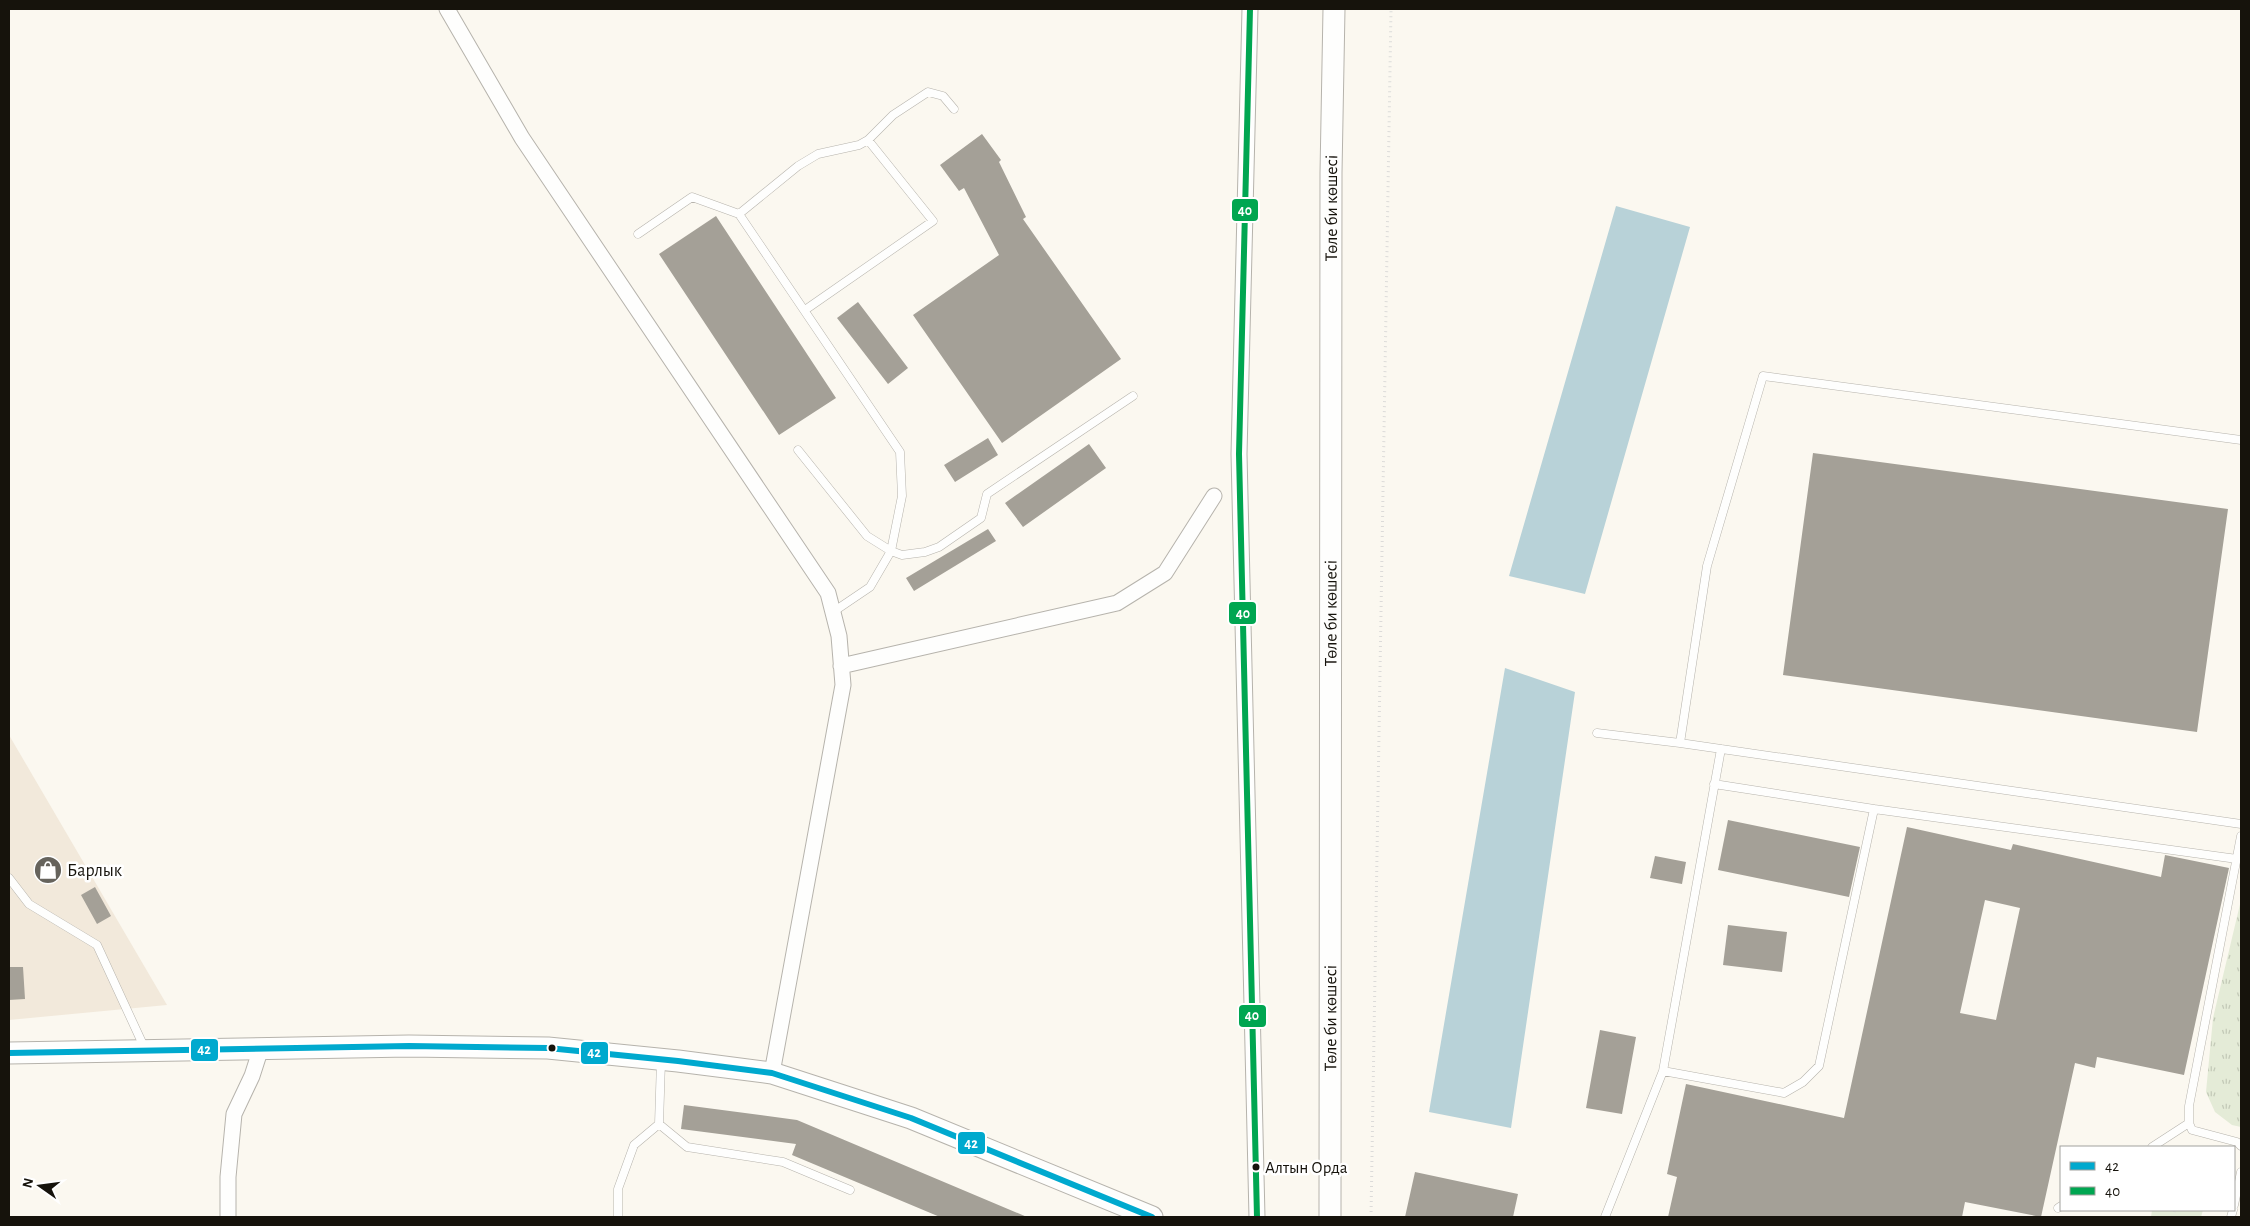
<svg xmlns="http://www.w3.org/2000/svg" width="2250" height="1226" font-family="'Alegreya Sans',sans-serif">
  <style>
    .commercial { fill: #f2e9db }
    .grass { fill: url(#grass-tufts) }
    .water { fill: #b8d2d8 }
    .building { fill: #a4a097; fill-rule: evenodd }
    .lines { fill: none; stroke-linecap: round; stroke-linejoin: round }
    .lane-casing { stroke: #b6b3ac; stroke-width: 9 }
    .street-casing { stroke: #b6b3ac; stroke-width: 17 }
    .secondary-casing { stroke: #b6b3ac; stroke-width: 23 }
    .path { stroke: #dcdbd9; stroke-width: 3; stroke-dasharray: 1 4; stroke-linecap: butt }
    .lane { stroke: #fefefd; stroke-width: 8 }
    .street { stroke: #fefefd; stroke-width: 15 }
    .secondary { stroke: #fefefd; stroke-width: 21 }
    .bus-1-casing { stroke: #fff; stroke-width: 10 }
    .bus-2-casing { stroke: #fff; stroke-width: 10 }
    .bus-1 { stroke: #00a9ce; stroke-width: 6 }
    .bus-2 { stroke: #00a651; stroke-width: 6 }
    .bus-dot { fill: #16130c; stroke: #fff; stroke-width: 2 }
    .labels { text-anchor: middle; stroke-width: 5; stroke-linejoin: round; paint-order: stroke }
    .bus-label { font-size: 17px; fill: #16130c; stroke: #fff; text-anchor: start }
    .street-label { font-size: 18px; fill: #16130c; stroke: #fff }
    .poi-label { font-size: 18px; fill: #16130c; stroke: #fff; text-anchor: start }
    .line-badge { stroke: #fff; stroke-width: 2 }
    .badge-label { font-size: 14px; text-anchor: middle; font-weight: bold; fill: #fff }
  </style>
  <defs>
    <pattern id="grass-tufts" width="24" height="20" patternUnits="userSpaceOnUse" patternTransform="scale(1.25)"><rect width="24" height="20" fill="#e4ebd7"/><path d="M3 7l-1-3M5 7V3M7 7l1-3M15 17l-1-3M17 17v-4M19 17l1-3" fill="none" stroke="#c3c9b7"/></pattern>
  </defs>
  <rect width="100%" height="100%" fill="#fbf8f0"/>
  <!-- commercial -->
  <path class="commercial" d="M 9,735 L 167,1005 L 9,1020 Z"/>
  <!-- grass -->
  <path class="grass" d="M 2241,900 L 2241,1127 L 2232,1125 L 2215,1112 L 2206,1092 L 2213,1018 Z
    M 2152,1210 L 2203,1210 L 2201,1217 L 2151,1217 Z"/>
  <!-- water -->
  <path class="water" d="M 1616,206 L 1690,227 L 1585,594 L 1509,576 Z
    M 1505,668 L 1575,692 L 1511,1128 L 1429,1112 Z"/>
  <!-- building -->
  <path class="building" d="M 982,134 L 1001,160 L 999,162 L 1026,217 L 1023,219 L 1121,359 L 1002,443 L 913,315 L 999,255 L 964,188 L 959,191 L 940,165 Z
    M 716,216 L 836,398 L 779,435 L 659,254 Z
    M 858,302 L 908,368 L 888,384 L 837,318 Z
    M 988,438 L 998,455 L 955,482 L 944,465 Z
    M 1089,444 L 1106,468 L 1023,527 L 1005,503 Z
    M 1813,453 L 2228,509 L 2197,732 L 1783,675 Z
    M 988,529 L 996,541 L 914,591 L 906,578 Z
    M 1728,820 L 1860,847 L 1849,897 L 1718,870 Z
    M 1907,827 L 2011,850 L 2013,844 L 2161,877 L 2165,855 L 2229,868 L 2184,1075 L 2097,1057 L 2095,1068 L 2075,1063 L 2041,1217 L 1965,1202 L 1962,1217 L 1668,1217 L 1677,1177 L 1667,1174 L 1686,1084 L 1844,1118 ZM 1985,900 L 2020,908 L 1996,1020 L 1960,1013 Z
    M 1655,856 L 1686,862 L 1682,884 L 1650,878 Z
    M 95,887 L 111,916 L 97,924 L 81,895 Z
    M 1728,925 L 1787,932 L 1782,972 L 1723,965 Z
    M 9,967 L 23,967 L 25,999 L 9,1000 Z
    M 1600,1030 L 1636,1037 L 1622,1114 L 1586,1108 Z
    M 684,1105 L 797,1120 L 1027,1217 L 940,1217 L 792,1155 L 796,1144 L 681,1129 Z
    M 1415,1172 L 1518,1194 L 1513,1217 L 1405,1217 Z"/>
  <g class="lines">
    <defs>
      <path id="lane" d="M 638,234 L 692,197 L 739,214
        M 805,310 L 933,221 L 868,140
        M 798,450 L 867,536 L 891,551 L 902,555 L 925,552 L 939,547 L 981,518 L 987,494 L 1133,396
        M 833,612 L 870,587 L 891,551 L 902,496 L 900,452 L 739,214 L 798,166 L 818,154 L 859,145 L 868,140 L 893,115 L 928,92 L 943,96 L 954,109
        M 1597,733 L 1680,743 L 1707,566 L 1763,376 L 2241,440
        M 1680,743 L 2241,824
        M 1714,784 L 1874,809 L 2237,859
        M 2241,836 L 2189,1106 L 2189,1123 L 2192,1130 L 2237,1142 L 2241,1146
        M 9,878 L 29,904 L 97,945 L 145,1049
        M 1663,1071 L 1784,1093 L 1803,1082 L 1819,1066 L 1874,809
        M 659,1124 L 687,1147 L 783,1162 L 850,1190
        M 2152,1147 L 2189,1123
        M 2234,1205 L 2241,1172
        M 2058,1208 L 2061,1206
        M 618,1217 L 618,1189 L 634,1145 L 659,1124 L 661,1061
        M 1605,1217 L 1663,1071 L 1721,749
        M 2231,1217 L 2233,1210"/>
      <path id="street" d="M 447,9 L 522,138 L 828,593 L 839,636 L 843,685 L 772,1073
        M 1250,9 L 1239,454 L 1257,1217
        M 841,666 L 1117,603 L 1165,573 L 1214,496
        M 228,1217 L 228,1177 L 234,1114 L 252,1076 L 261,1048"/>
      <g id="secondary">
        <path d="M 9,1053 L 409,1046 L 548,1048 L 678,1061 L 772,1073 L 911,1118 L 1152,1217"/>
        <path id="s1" d="M 1330,1217 L 1331,173 L 1334,9"/>
      </g>
    </defs>
    <!-- lane casing -->
    <use href="#lane" class="lane-casing"/>
    <!-- street casing -->
    <use href="#street" class="street-casing"/>
    <!-- secondary casing -->
    <use href="#secondary" class="secondary-casing"/>
    <!-- path -->
    <path class="path" d="M 1371,1217 L 1391,9
      M 2173,1217 L 2175,1210"/>
    <!-- lane -->
    <use href="#lane" class="lane"/>
    <!-- street -->
    <use href="#street" class="street"/>
    <!-- secondary -->
    <use href="#secondary" class="secondary"/>
    <defs>
      <path id="bus-1" d="M 9,1053 L 409,1046 L 548,1048 L 678,1061 L 772,1073 L 911,1118 L 1152,1217"/>
      <path id="bus-2" d="M 1250,9 L 1239,454 L 1257,1217"/>
    </defs>
    <!-- bus-1 casing -->
    <use href="#bus-1" class="bus-1-casing"/>
    <!-- bus-2 casing -->
    <use href="#bus-2" class="bus-2-casing"/>
    <!-- bus-1 -->
    <use href="#bus-1" class="bus-1"/>
    <!-- bus-2 -->
    <use href="#bus-2" class="bus-2"/>
  </g>
  <!-- icons -->
  <defs>
    <symbol id="shop-disc" viewBox="-11 -11 22 22"><circle r="9.5" fill="#66635c" stroke="#fff"/><path d="M-5-2.5h2.3a2.7 3.5 0 0 1 5.4 0H5L5.5 6h-11ZM-1.5-2.5h3a1.5 2.3 0 0 0-3 0Z" fill="#fff"/></symbol>
  </defs>
  <g fill-rule="evenodd">
    <use href="#shop-disc" x="32" y="854" width="32" height="32"/>
  </g>
  <!-- markers -->
  <g class="bus-dot">
    <circle cx="552" cy="1048" r="4.5"/>
    <circle cx="1256" cy="1167" r="4.5"/>
  </g>
  <g class="labels">
    <!-- bus labels -->
    <g class="bus-label">
      <text x="1265" y="1173">Алтын Орда</text>
    </g>
    <!-- street labels -->
    <g class="street-label">
      <text dy="6" stroke="none"><textPath href="#s1" startOffset="1009">Төле би көшесі</textPath></text>
      <text dy="6" stroke="none"><textPath href="#s1" startOffset="604">Төле би көшесі</textPath></text>
      <text dy="6" stroke="none"><textPath href="#s1" startOffset="199">Төле би көшесі</textPath></text>
    </g>
    <!-- poi labels -->
    <g class="poi-label">
      <text x="67" y="876">Барлык</text>
    </g>
  </g>
  <g class="line-badge">
    <rect x="1231" y="198" width="28" height="24" rx="5" fill="#00a651"/>
    <rect x="1228" y="601" width="29" height="24" rx="5" fill="#00a651"/>
    <rect x="1238" y="1004" width="29" height="24" rx="5" fill="#00a651"/>
    <rect x="190" y="1038" width="29" height="24" rx="5" fill="#00a9ce"/>
    <rect x="580" y="1041" width="29" height="24" rx="5" fill="#00a9ce"/>
    <rect x="957" y="1131" width="29" height="24" rx="5" fill="#00a9ce"/>
  </g>
  <g class="badge-label">
    <text x="1245" y="215">40</text>
    <text x="1243" y="618">40</text>
    <text x="1252" y="1020">40</text>
    <text x="204" y="1054">42</text>
    <text x="594" y="1057">42</text>
    <text x="971" y="1148">42</text>
  </g>
  <!-- border -->
  <rect width="2250" height="1226" fill="none" stroke="#16130c" stroke-width="20"/>
  <!-- legend -->
  <rect x="2060" y="1146" width="175" height="65" fill="#ffffff" stroke="#a2a19e"/>
  <rect x="2070" y="1162" width="25" height="8" fill="#00a9ce" stroke="#a2a19e"/>
  <text x="2105" y="1171" font-size="15" fill="#16130c">42</text>
  <rect x="2070" y="1187" width="25" height="8" fill="#00a651" stroke="#a2a19e"/>
  <text x="2105" y="1196" font-size="15" fill="#16130c">40</text>
  <!-- north arrow -->
  <g transform="translate(40 1186) rotate(284)" stroke="#ffffff" stroke-width="4" paint-order="stroke">
  <path d="M0-4L9 19L0 12L-9 19Z" fill="#16130c"/>
  <text y="-8" font-size="14" font-weight="bold" text-anchor="middle" fill="#16130c">N</text>
  </g>
</svg>
